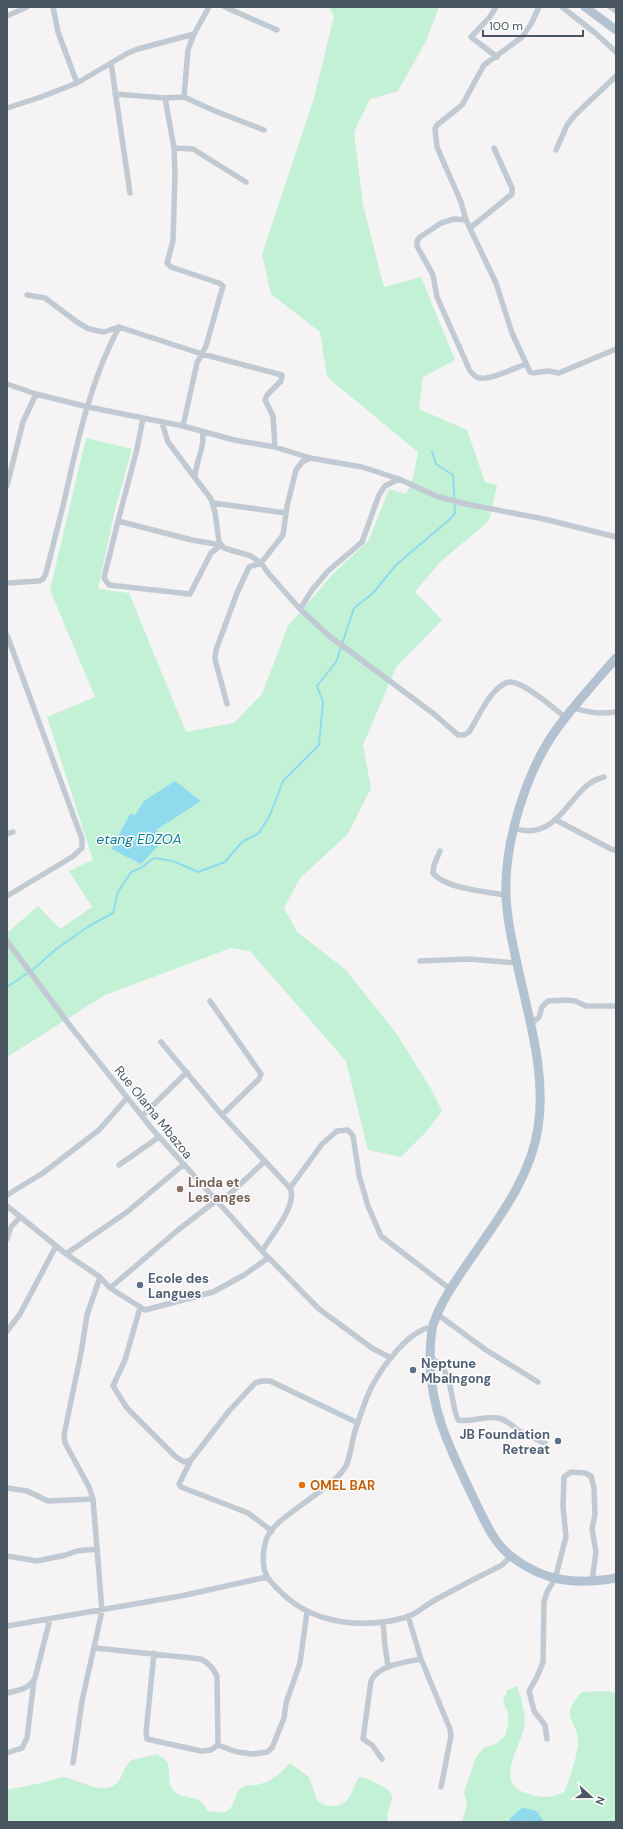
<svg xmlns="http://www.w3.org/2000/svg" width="623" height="1829" font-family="'DM Sans',sans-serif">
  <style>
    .green { fill: #c3f1d5 }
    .water { fill: #90daee }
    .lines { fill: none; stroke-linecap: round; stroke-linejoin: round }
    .stream { stroke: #90daee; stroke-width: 2 }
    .river { stroke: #90daee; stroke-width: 12 }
    .minor { stroke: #c1cad2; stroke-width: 5.5 }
    .primary { stroke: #b3c2d1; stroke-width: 9 }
    .education-dot { fill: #8d6e63; stroke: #fff; stroke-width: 1.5 }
    .service-dot { fill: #5c6f8a; stroke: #fff; stroke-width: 1.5 }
    .food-dot { fill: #e8710a; stroke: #fff; stroke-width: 1.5 }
    .labels { text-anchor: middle; stroke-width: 3; stroke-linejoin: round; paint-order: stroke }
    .street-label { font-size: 13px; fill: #4a5661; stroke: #fff }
    .education-label { font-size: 13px; font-weight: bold; fill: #785e54; stroke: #fff; text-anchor: start }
    .service-label { font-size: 13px; font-weight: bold; fill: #4e5e75; stroke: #fff; text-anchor: start }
    .food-label { font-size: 13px; font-weight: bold; fill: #c56008; stroke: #fff; text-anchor: start }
    .water-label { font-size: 14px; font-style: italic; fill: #0c7c9b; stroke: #fff }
  </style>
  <rect width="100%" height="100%" fill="#f5f3f3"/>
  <!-- green -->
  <path class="green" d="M 329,7 L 439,7 L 426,41 L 398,91 L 370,99 L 354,132 L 363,205 L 384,287 L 421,277 L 455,360 L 423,377 L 419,409 L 467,430 L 485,482 L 497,485 L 489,521 L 440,562 L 415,592 L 442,620 L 396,667 L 363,745 L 371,788 L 348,834 L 300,878 L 284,908 L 297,932 L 345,969 L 396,1033 L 430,1087 L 442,1111 L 425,1133 L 401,1157 L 368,1150 L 346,1061 L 250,951 L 231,948 L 105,995 L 7,1057 L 7,933 L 38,906 L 60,929 L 92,907 L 69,871 L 93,860 L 47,717 L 95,697 L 50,590 L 86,438 L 132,449 L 114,514 L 98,589 L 129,593 L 186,732 L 234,723 L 262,694 L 288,626 L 332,575 L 369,540 L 389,489 L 406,494 L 413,478 L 418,452 L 327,377 L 320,332 L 271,294 L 262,254 L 314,98 L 334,16 Z
    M 517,1686 C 520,1694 525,1713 525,1721 C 525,1742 491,1783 526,1793 C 541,1798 550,1799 564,1792 C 570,1778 576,1760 578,1745 C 580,1719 556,1720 582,1692 L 606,1691 L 616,1693 L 616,1822 L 462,1822 L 467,1804 L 464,1792 L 476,1757 L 484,1748 L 496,1744 L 505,1736 L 508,1725 L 508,1712 L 503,1702 L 507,1690 Z
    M 156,1754 C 179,1764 162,1777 174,1791 C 180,1798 193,1796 200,1801 C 203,1803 206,1808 208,1811 C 214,1811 221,1814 227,1811 C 235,1807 234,1794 241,1788 C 246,1784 251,1786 256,1785 C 269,1783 282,1773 290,1763 L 309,1777 L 317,1800 C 322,1804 325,1806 331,1806 C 350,1807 351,1791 359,1777 C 367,1778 373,1781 380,1785 C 404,1796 384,1805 388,1822 L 7,1822 L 7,1790 C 23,1786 36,1785 52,1780 C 56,1778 60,1777 64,1777 C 78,1780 91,1789 106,1788 C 123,1787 121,1767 132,1760 C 134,1759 152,1756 156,1754 Z"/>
  <!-- water -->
  <path class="water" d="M 175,781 L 201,801 L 156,830 L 165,839 L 141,864 L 111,849 L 130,814 L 135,815 L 144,801 Z"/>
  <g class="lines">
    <!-- stream -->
    <path class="stream" d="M 7,987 L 35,968 L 56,949 L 89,926 L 113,913 L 118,892 L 131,872 L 141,868 L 154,858 L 173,861 L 198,872 L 225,862 L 242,842 L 259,833 L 270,815 L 283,781 L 319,745 L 323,702 L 317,686 L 336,662 L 354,608 L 373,593 L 397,564 L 449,520 L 455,513 L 453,475 L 436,464 L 432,451"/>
    <!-- river -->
    <path class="river" d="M 515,1822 L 524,1814 L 533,1816 L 537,1822"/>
    <!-- minor -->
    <path class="minor" d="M 53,7 L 58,32 L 77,83
      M 225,7 L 277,30
      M 496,7 L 489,18 L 471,37 L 497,57
      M 539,7 L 531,24 L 522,37 L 484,65 L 462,105 L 437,125 L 435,129 L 437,147 L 443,161 L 461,202 L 466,220 L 496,283 L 512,333 L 530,372 L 533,373 L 548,371 L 559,373 L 616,349
      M 562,7 L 594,32 L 616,52
      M 610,7 L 616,11
      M 7,16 L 27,7
      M 111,63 L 130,193
      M 115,94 L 165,98 L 184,97 L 215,111 L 264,130
      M 184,97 L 188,50 L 194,34 L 209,7
      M 165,98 L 174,148 L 175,173 L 173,241 L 167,263 L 171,267 L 219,283 L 223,286 L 206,346 L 197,363 L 183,426
      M 7,108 L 41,97 L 77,83 L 128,53 L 138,49 L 194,34
      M 174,148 L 193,149 L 246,182
      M 556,150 L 567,125 L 575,115 L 616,76
      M 466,220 L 454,219 L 441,223 L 420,237 L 417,241 L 417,246 L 433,275 L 437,297 L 470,371 C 473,374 476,378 480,378 C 490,380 515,368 526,364
      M 470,228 L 512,194 L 512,188 L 494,148
      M 27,295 L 45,298 L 77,322 L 89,329 L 104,332 L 119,327 L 202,354 L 282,375 L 281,381 L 267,395 L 265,400 L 273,416 L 275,447
      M 7,384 L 36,394 L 88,407 L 183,426 L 234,440 L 275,447 L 310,458 L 362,467 L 399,479 L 436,496 L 466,504 L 544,519 L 616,537
      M 162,423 L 168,442 L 211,499 L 215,512 L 219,542 L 224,548 L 251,556 L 261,563 L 269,574 L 300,609 L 328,635 L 434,714 L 458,735 L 464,735 L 469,732 C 477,719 484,703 494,692 C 498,688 503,683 509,682 C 522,680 555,709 566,718
      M 195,478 C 195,462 206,446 202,431
      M 7,486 L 23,422 L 36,394
      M 213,503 L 286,513
      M 118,521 L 192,540 L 221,545 L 211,553 L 190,594 L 109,585 L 104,578 Z
      M 118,521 L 137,449 L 143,418
      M 7,583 L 39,581 L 43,579 L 46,573 C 52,550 58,526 64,502 C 77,443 90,381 119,327
      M 300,609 L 312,590 L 328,571 L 362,542 L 379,495 L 385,486 L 399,479
      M 7,635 L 82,839 L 82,848 L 72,857 L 7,896
      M 227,704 L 215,659 L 216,650 L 237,593 L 249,567 L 261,563 L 283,535 L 287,506 L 296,470 L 302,462 L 310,458
      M 574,708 C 589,713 600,714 616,712
      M 556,820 L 611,849 L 616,850
      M 513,828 C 562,844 569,784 604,777
      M 7,834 L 13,832
      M 440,851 L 434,865 L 433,873 C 444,888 487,892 506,895
      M 7,941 L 71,1027 L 153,1130 L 262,1251 L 319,1309 L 372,1348 L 391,1358
      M 420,961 L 469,959 L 517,963
      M 210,1001 L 261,1074 L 259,1079 L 222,1115
      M 531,1024 L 539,1017 L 542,1007 L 548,1001 L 566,1000 L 575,1001 L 586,1006 L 616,1006
      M 161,1042 L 222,1115 L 290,1188 C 298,1205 271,1236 262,1251
      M 142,1116 L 187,1072
      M 119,1165 L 159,1137
      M 290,1188 L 322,1144 L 337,1131 L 348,1130 L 353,1136 L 359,1175 L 368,1206 L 381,1236 L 450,1289
      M 7,1195 L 43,1173 L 99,1130 L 127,1098
      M 220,1203 L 265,1161
      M 7,1206 L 66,1254 L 100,1277 L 110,1288 L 145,1310 L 213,1292 L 244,1275 L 268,1258
      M 7,1239 L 11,1227 L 20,1217
      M 66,1254 L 127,1212 L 183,1165
      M 110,1288 L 178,1230 L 217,1200
      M 140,1308 L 125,1360 L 113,1386 L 127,1408 L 176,1457 L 184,1462 L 191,1460 L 229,1411 L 255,1383 L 262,1381 L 270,1381 L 358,1423
      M 437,1314 L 486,1350 L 538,1382
      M 433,1327 C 409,1329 383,1366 372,1386 C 365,1400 360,1416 355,1431 C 352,1441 350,1458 346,1466 C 330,1493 274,1515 266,1540 C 263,1550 261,1568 268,1578 C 272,1584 279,1590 284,1595 C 316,1625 366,1629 407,1617 C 416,1614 426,1605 435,1600 C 457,1588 480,1576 502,1565 L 511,1556
      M 7,1331 L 20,1314 L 56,1246
      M 430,1356 C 434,1360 441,1365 444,1370 C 453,1384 451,1404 458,1420 C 471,1423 485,1415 498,1418 C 508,1420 512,1426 519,1431 C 527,1435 537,1440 545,1443
      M 191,1460 L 179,1484 L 181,1487 L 248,1513 L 272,1531
      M 7,1488 L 27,1491 L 48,1501 L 93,1499
      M 7,1556 L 37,1561 L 66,1555 L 77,1551 L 97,1549
      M 408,1616 L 421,1659 L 450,1729 L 451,1736 L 441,1787
      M 383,1622 L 385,1646 L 388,1666
      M 7,1626 L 181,1596 L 267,1577
      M 95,1648 L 201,1659 C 209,1663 213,1668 217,1676 L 218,1745
      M 154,1653 L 146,1733 L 147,1739 L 201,1751 L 211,1750 L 218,1745
      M 7,1693 C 19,1690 29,1689 35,1678 L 50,1619
      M 547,1739 L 545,1725 L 534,1711 L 529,1691 L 537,1677 L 543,1662 L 544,1602 L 547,1592 L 555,1579 L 566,1537 L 563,1506 L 564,1477 L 571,1472 L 585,1473 L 591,1476 L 594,1488 L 595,1515 L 592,1529 L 596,1552 L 592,1581
      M 218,1745 L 237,1752 L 253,1754 L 267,1752 L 272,1748 L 284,1718 L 286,1703 L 300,1663 L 307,1612
      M 7,1753 L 22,1748 L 27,1738 L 34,1680
      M 382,1759 L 372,1745 L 363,1739 L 371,1681 C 378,1665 406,1662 421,1659
      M 73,1763 L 82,1701 L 102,1611 L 93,1499 L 89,1487 L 65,1443 L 64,1435 L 81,1353 L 87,1315 L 100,1277"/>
    <!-- primary -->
    <path class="primary" d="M 585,7 L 616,30
      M 616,658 C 596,681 574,705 556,730 C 526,772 504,843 506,895 C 507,922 514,950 520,977 C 531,1026 546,1077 538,1128 C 530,1181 494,1224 465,1267 C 452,1286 440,1304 433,1325 C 430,1337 430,1351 430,1363 C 432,1414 450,1448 471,1493 C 482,1515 492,1542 512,1557 C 545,1582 576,1585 616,1578"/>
  </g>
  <!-- markers -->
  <circle class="education-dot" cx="180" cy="1189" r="4"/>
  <g class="service-dot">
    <circle cx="140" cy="1285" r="4"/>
    <circle cx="413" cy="1370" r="4"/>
    <circle cx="558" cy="1441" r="4"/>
  </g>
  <circle class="food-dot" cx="302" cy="1485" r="4"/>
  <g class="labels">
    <!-- street labels -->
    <g class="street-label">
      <text transform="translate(154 1112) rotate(51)" y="5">Rue Olama Mbazoa</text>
    </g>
    <!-- education labels -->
    <g class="education-label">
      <text x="188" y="1187">Linda et<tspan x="188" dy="15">Les anges</tspan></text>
    </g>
    <!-- service labels -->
    <g class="service-label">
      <text x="148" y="1283">Ecole des<tspan x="148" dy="15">Langues</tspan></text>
      <text x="421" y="1368">Neptune<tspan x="421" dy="15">Mbalngong</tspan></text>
      <text x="550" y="1439" text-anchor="end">JB Foundation<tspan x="550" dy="15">Retreat</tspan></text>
    </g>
    <!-- food labels -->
    <g class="food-label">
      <text x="310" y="1490">OMEL BAR</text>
    </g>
    <!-- water labels -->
    <g class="water-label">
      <text x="139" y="844">etang EDZOA</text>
    </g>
  </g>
  <!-- border -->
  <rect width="623" height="1829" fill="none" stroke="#4a5661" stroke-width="16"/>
  <!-- north arrow -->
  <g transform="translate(591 1797) rotate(111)" stroke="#ffffff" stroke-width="3" paint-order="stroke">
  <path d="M0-3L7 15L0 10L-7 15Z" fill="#4a5661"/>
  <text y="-6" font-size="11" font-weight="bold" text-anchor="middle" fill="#4a5661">N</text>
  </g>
  <!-- scale -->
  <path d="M483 30v6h100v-6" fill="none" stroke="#4a5661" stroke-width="2"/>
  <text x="489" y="30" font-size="12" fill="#4a5661" stroke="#ffffff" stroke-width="3" paint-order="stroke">100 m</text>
</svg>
